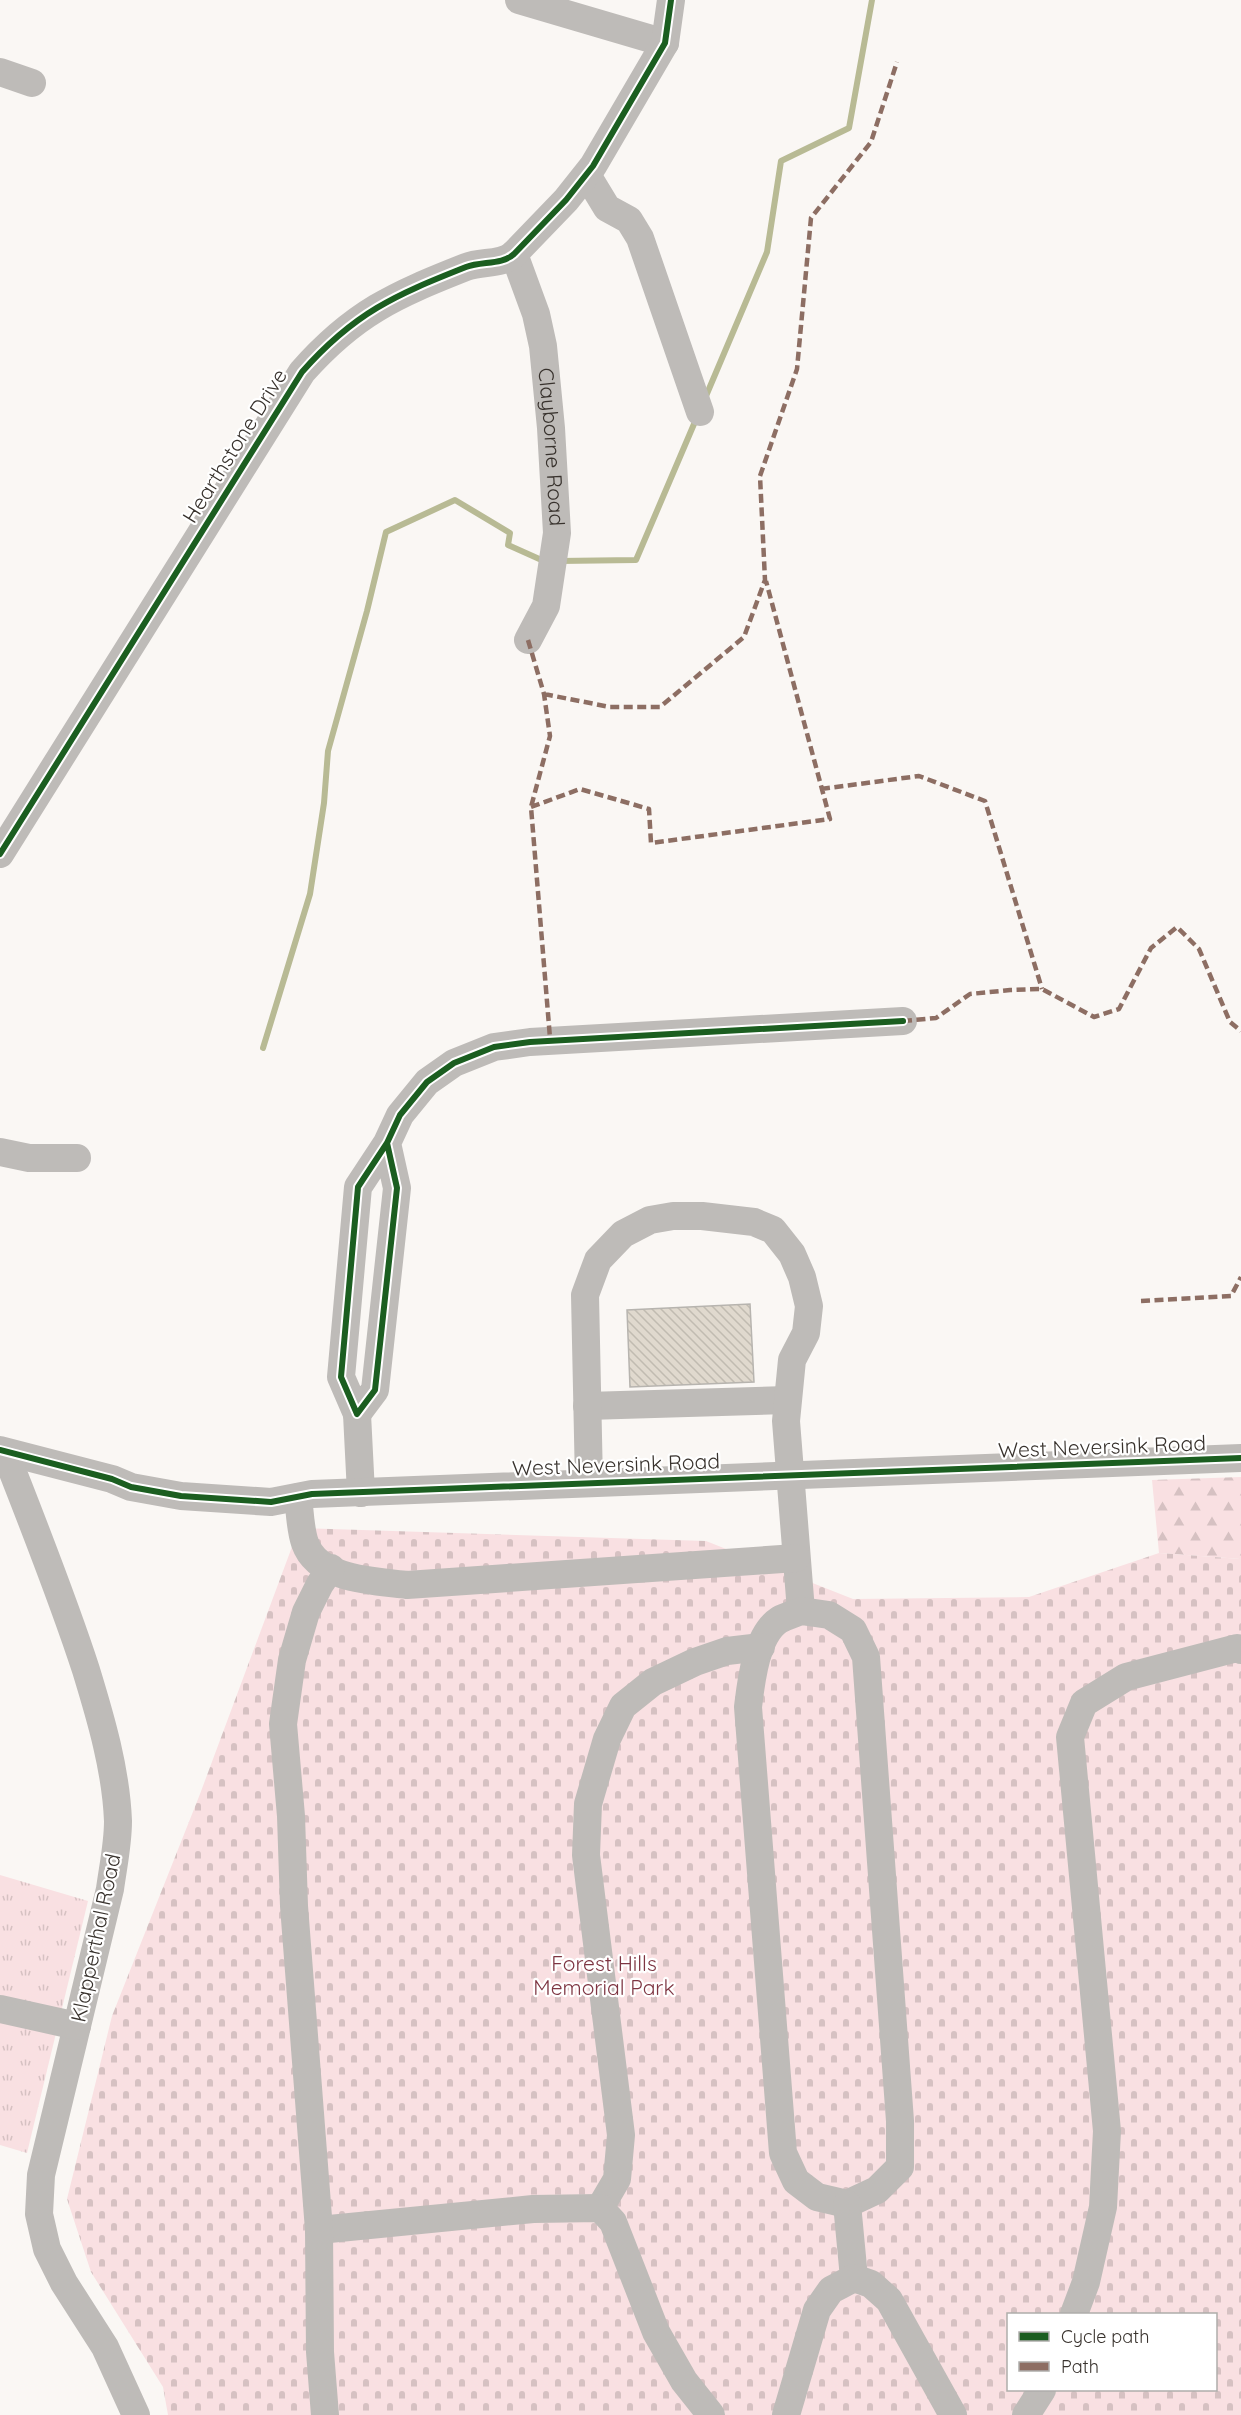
<svg xmlns="http://www.w3.org/2000/svg" width="1241" height="2415" font-family="Quicksand,sans-serif">
  <style>
    .forest { fill: url(#forest-firs) }
    .cemetery { fill: url(#cemetery-stones); fill-rule: evenodd }
    .park { fill: url(#park-tufts) }
    .lines { fill: none; stroke-linecap: round; stroke-linejoin: round }
    .stream { stroke: #b8ba94; stroke-width: 6 }
    .building { fill: url(#building-back-hatch); stroke: #b7b4af; stroke-width: 1.5 }
    .minor { stroke: #bebbb8; stroke-width: 28 }
    .quiet { stroke: #8d6e63; stroke-width: 4.5; stroke-dasharray: 9 4.5; stroke-linecap: butt }
    .cycleway-casing { stroke: #fff; stroke-width: 10 }
    .cycleway { stroke: #1b5e20; stroke-width: 6 }
    .labels { text-anchor: middle; stroke-width: 4.5; stroke-linejoin: round; paint-order: stroke }
    .street-label { font-size: 21px; fill: #38322d; stroke: #fff }
    .park-label { font-size: 21px; fill: #7e3542; stroke: #fff }
  </style>
  <defs>
    <pattern id="forest-firs" width="22" height="20" patternUnits="userSpaceOnUse" patternTransform="scale(1.5)"><rect width="22" height="20" fill="#f9e0e2"/><path d="M5 1l3.5 6h-7zM16 11l3.5 6h-7z" fill="#d6c1c2"/></pattern>
    <pattern id="cemetery-stones" width="16" height="16" patternUnits="userSpaceOnUse" patternTransform="scale(1.5)"><rect width="16" height="16" fill="#f9e0e2"/><path d="M2 7V4a2 2 0 0 1 4 0v3zM10 15v-3a2 2 0 0 1 4 0v3z" fill="#d6c1c2"/></pattern>
    <pattern id="park-tufts" width="24" height="20" patternUnits="userSpaceOnUse" patternTransform="scale(1.5)"><rect width="24" height="20" fill="#f9e0e2"/><path d="M3 7l-1-3M5 7V3M7 7l1-3M15 17l-1-3M17 17v-4M19 17l1-3" fill="none" stroke="#d6c1c2"/></pattern>
    <pattern id="building-back-hatch" width="6" height="6" patternUnits="userSpaceOnUse" patternTransform="scale(1.5)"><rect width="6" height="6" fill="#e0d9ce"/><path d="M-1 5l2 2M0 0l6 6M5-1l2 2" fill="none" stroke="#c1bbb1"/></pattern>
  </defs>
  <rect width="100%" height="100%" fill="#faf7f4"/>
  <!-- forest -->
  <path class="forest" d="M 1241,1477 L 1241,1559 L 1159,1553 L 1152,1480 Z"/>
  <!-- cemetery -->
  <path class="cemetery" d="M 299,1528 L 706,1541 L 853,1599 L 1029,1597 L 1159,1553 L 1241,1559 L 1241,2415 L 168,2415 L 163,2387 L 91,2272 L 67,2199 L 112,2016 L 200,1794 ZM 1008,2314 L 1216,2314 L 1216,2390 L 1008,2390 Z"/>
  <!-- park -->
  <path class="park" d="M 0,1875 L 88,1901 L 27,2153 L 0,2145 Z"/>
  <g class="lines">
    <!-- stream -->
    <path class="stream" d="M 706,396 L 767,252 L 781,161 L 849,128 L 872,0
      M 559,561 L 636,560 L 697,417
      M 263,1048 L 310,894 L 324,803 L 328,751 L 367,611 L 386,532 L 455,500 L 510,533 L 508,545 L 546,562"/>
  </g>
  <!-- building -->
  <path class="building" d="M 750,1304 L 754,1382 L 630,1387 L 627,1310 Z"/>
  <g class="lines">
    <!-- minor -->
    <g class="minor">
      <path d="M 519,0 L 665,43"/>
      <path d="M 0,72 L 32,83"/>
      <path d="M 587,175 L 607,208 L 629,220 L 640,238 L 700,412"/>
      <path id="s1" d="M 514,254 L 536,314 L 543,346 L 551,428 L 557,533 L 546,606 L 528,640"/>
      <path d="M 0,854 L 302,372 C 354,313 395,295 466,267 C 482,261 502,265 514,254 L 566,200 L 593,166 L 665,43 L 671,0"/>
      <path d="M 387,1143 L 397,1188 L 375,1390 L 357,1414 L 341,1377 L 358,1187 L 387,1143 L 400,1115 L 427,1082 L 454,1063 L 494,1047 L 530,1042 L 903,1021"/>
      <path d="M 0,1152 L 29,1158 L 77,1158"/>
      <path d="M 587,1406 L 787,1400"/>
      <path d="M 357,1414 L 361,1493"/>
      <path d="M 0,1450 L 112,1479 L 131,1487 L 181,1496 L 271,1502 L 312,1494 L 1241,1458"/>
      <path d="M 5,1452 C 33,1524 62,1596 86,1670 C 101,1719 116,1770 118,1821 C 118,1844 113,1867 110,1889 L 41,2175 L 39,2214 L 47,2249 L 64,2283 L 105,2347 L 136,2415"/>
      <path d="M 589,1483 L 585,1295 L 598,1260 L 623,1234 L 650,1220 L 673,1216 L 702,1216 L 754,1222 L 773,1230 L 792,1254 L 802,1277 L 809,1306 L 806,1333 L 792,1360 L 786,1421 L 801,1611"/>
      <path d="M 298,1497 C 300,1511 300,1529 305,1543 C 318,1580 374,1581 407,1585 L 796,1558"/>
      <path d="M 801,1611 L 829,1615 L 853,1630 L 866,1657 L 900,2121 L 900,2167 L 877,2190 L 847,2204 L 817,2197 L 796,2181 L 783,2153 L 748,1707 C 751,1682 756,1635 779,1620 C 786,1616 794,1614 801,1611 Z"/>
      <path d="M 0,2009 L 77,2026"/>
      <path d="M 847,2204 L 854,2278"/>
      <path d="M 600,2208 L 617,2179 L 621,2135 L 586,1855 L 588,1804 L 607,1739 L 623,1706 L 653,1682 L 695,1662 L 727,1651 L 761,1647"/>
      <path d="M 319,2230 L 533,2209 L 600,2208 L 613,2222 L 656,2332 L 684,2381 L 711,2415"/>
      <path d="M 1074,2314 L 1086,2282 L 1103,2207 L 1107,2131 L 1070,1737 L 1084,1703 L 1126,1677 L 1237,1648 L 1241,1650"/>
      <path d="M 325,2415 L 320,2352 L 319,2230 L 294,1906 L 291,1816 L 283,1724 L 292,1660 L 306,1612 L 320,1584 L 331,1568"/>
      <path d="M 786,2415 L 817,2310 L 831,2290 L 854,2278 L 871,2284 L 889,2300 L 953,2415"/>
      <path d="M 1026,2415 L 1042,2390"/>
    </g>
    <!-- quiet -->
    <path class="quiet" d="M 528,640 L 544,694 L 550,736 L 531,807 L 550,1038
      M 544,694 L 610,707 L 660,707 L 744,637 L 765,580 L 760,476 L 797,369 L 811,218 L 871,142 L 897,62
      M 821,789 L 919,776 L 985,801 L 1042,989
      M 531,807 L 580,789 L 649,809 L 651,843 L 830,819 L 766,581
      M 903,1021 L 936,1018 L 970,994 L 1010,990 L 1042,989 L 1094,1017 L 1119,1009 L 1151,948 L 1177,927 L 1199,949 L 1230,1022 L 1241,1031
      M 1141,1301 L 1231,1296 L 1241,1277"/>
    <defs>
      <path id="cycleway" d="M 0,854 L 302,372 C 354,313 395,295 466,267 C 482,261 502,265 514,254 L 566,200 L 593,166 L 665,43 L 671,0
        M 387,1143 L 397,1188 L 375,1390 L 357,1414 L 341,1377 L 358,1187 L 387,1143 L 400,1115 L 427,1082 L 454,1063 L 494,1047 L 530,1042 L 903,1021
        M 0,1450 L 112,1479 L 131,1487 L 181,1496 L 271,1502 L 312,1494 L 1241,1458"/>
    </defs>
    <!-- cycleway casing -->
    <use href="#cycleway" class="cycleway-casing"/>
    <!-- cycleway -->
    <use href="#cycleway" class="cycleway"/>
  </g>
  <g class="labels">
    <!-- street labels -->
    <g class="street-label">
      <text transform="translate(235 446) rotate(-58)" y="7">Hearthstone Drive</text>
      <text dy="7" stroke="none"><textPath href="#s1" startOffset="198">Clayborne Road</textPath></text>
      <text transform="translate(1102 1447) rotate(-2)" y="7">West Neversink Road</text>
      <text transform="translate(616 1465) rotate(-2)" y="7">West Neversink Road</text>
      <text transform="translate(96 1938) rotate(-78)" y="7">Klapperthal Road</text>
    </g>
    <!-- park labels -->
    <g class="park-label">
      <text x="604" y="1971">Forest Hills<tspan x="604" dy="24">Memorial Park</tspan></text>
    </g>
  </g>
  <!-- legend -->
  <rect x="1007" y="2313" width="210" height="78" fill="#ffffff" stroke="#afadab" stroke-width="1.5"/>
  <rect x="1019" y="2332" width="30" height="9" fill="#1b5e20" stroke="#afadab" stroke-width="1.5"/>
  <text x="1061" y="2343" font-size="18" fill="#38322d">Cycle path</text>
  <rect x="1019" y="2362" width="30" height="9" fill="#8d6e63" stroke="#afadab" stroke-width="1.5"/>
  <text x="1061" y="2373" font-size="18" fill="#38322d">Path</text>
</svg>
